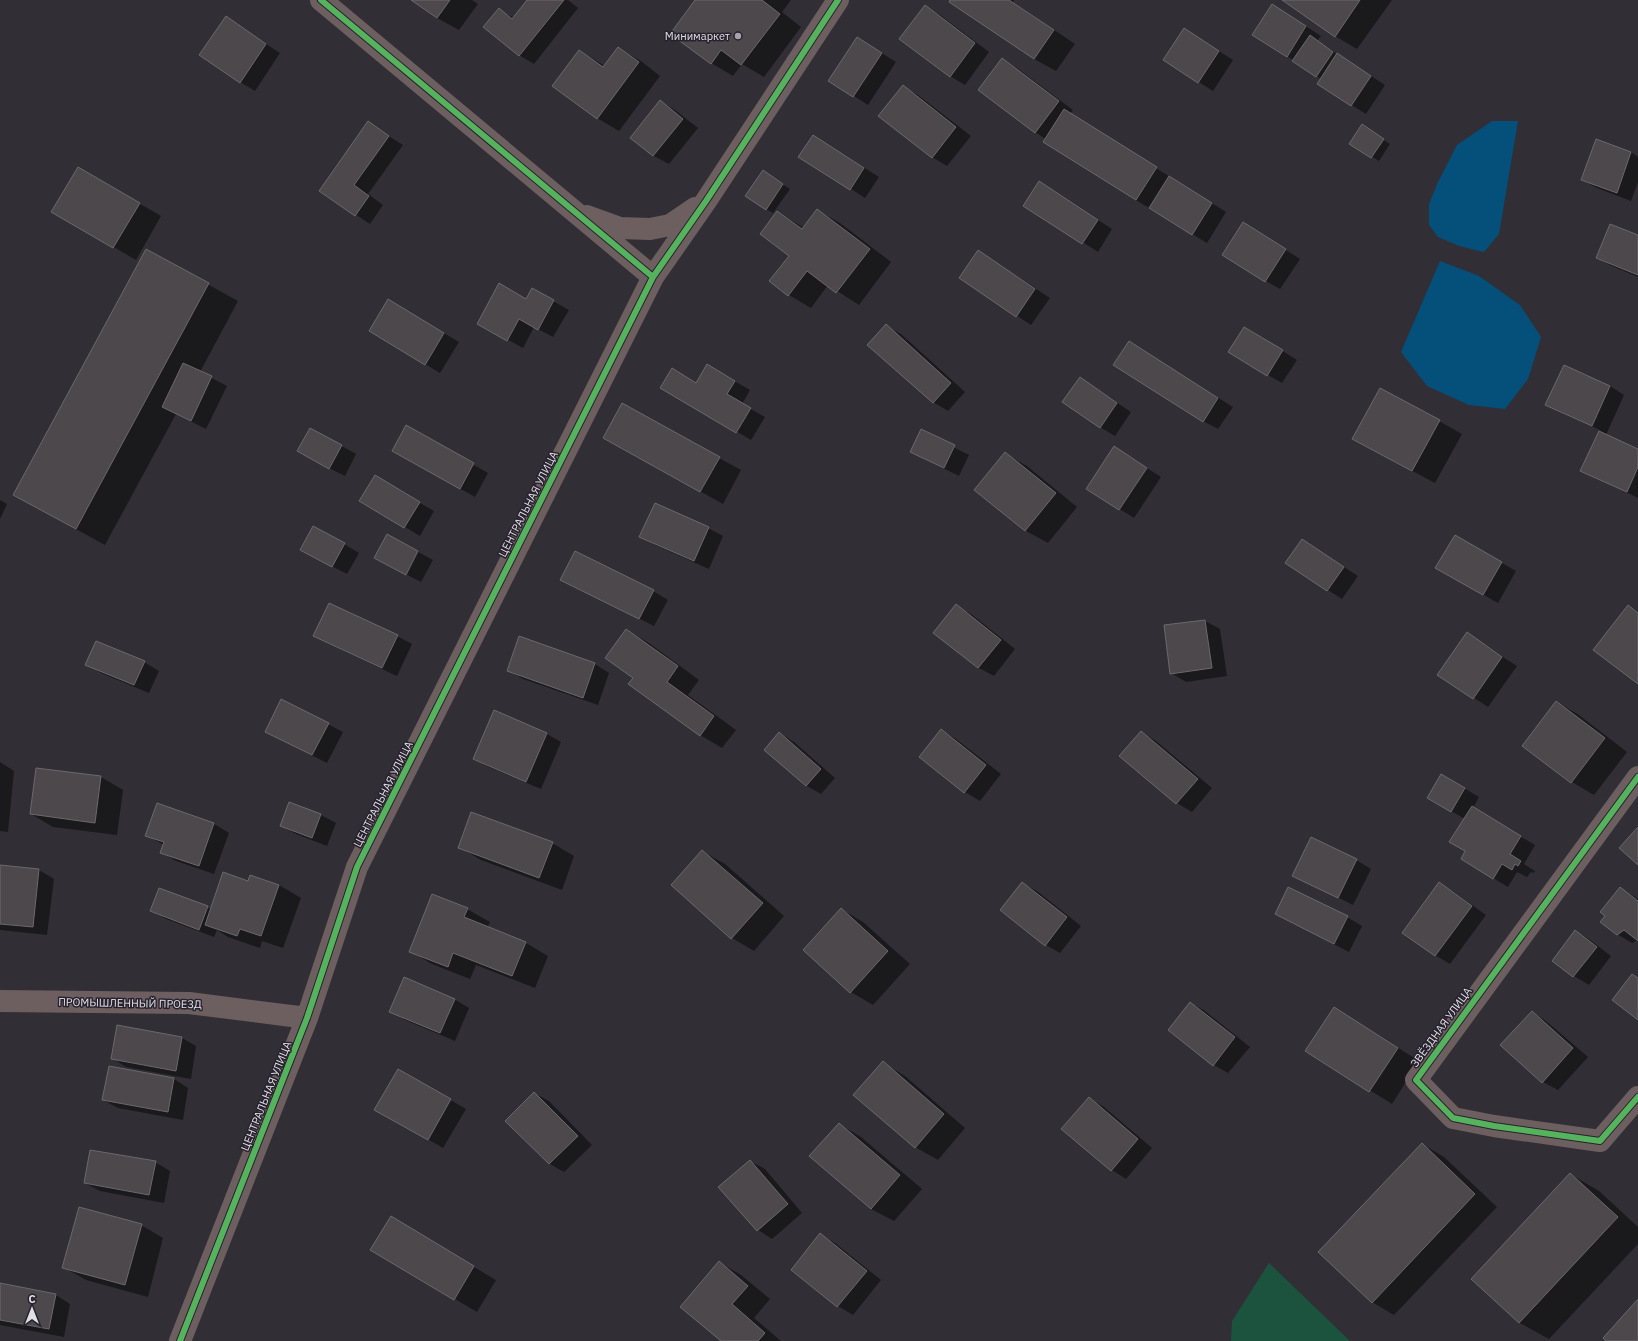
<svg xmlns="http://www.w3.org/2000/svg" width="1638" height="1341" font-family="'IBM Plex Sans',sans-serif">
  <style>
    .green { fill: #1b533f }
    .water { fill: #04507a }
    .shadow { fill: #0007 }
    .building { fill: #4c484c; stroke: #6c686c }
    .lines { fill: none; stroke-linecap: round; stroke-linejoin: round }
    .minor { stroke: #6d5f60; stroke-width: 22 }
    .cycleway-casing { stroke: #27222e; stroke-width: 8 }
    .cycleway { stroke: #56b35d; stroke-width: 6 }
    .poi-dot { fill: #a4a1a9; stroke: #27222e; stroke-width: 1.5 }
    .labels { text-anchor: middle; stroke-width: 3; stroke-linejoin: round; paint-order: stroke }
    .poi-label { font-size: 11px; fill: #e2dfe7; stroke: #27222e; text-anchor: end }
    .street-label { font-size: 11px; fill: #e2dfe7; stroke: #27222e }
  </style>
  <rect width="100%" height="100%" fill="#312f35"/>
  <!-- green -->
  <path class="green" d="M 1269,1263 L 1350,1341 L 1231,1341 L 1232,1321 Z"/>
  <!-- water -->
  <path class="water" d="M 1492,121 L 1518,121 L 1499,234 L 1484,252 L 1459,246 L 1438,237 L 1429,225 L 1429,204 L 1438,182 L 1457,145 Z
    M 1440,261 L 1479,276 L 1520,305 L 1541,337 L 1528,379 L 1505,409 L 1469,405 L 1427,386 L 1401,352 Z"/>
  <!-- shadow -->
  <path class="shadow" d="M 413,0 L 472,0 L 478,4 L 459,30 L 437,18 Z
    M 528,0 L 568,0 L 578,8 L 534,64 L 519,55 L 499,10 L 514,18 Z
    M 696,0 L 791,0 L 782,12 L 801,27 L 764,77 L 742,64 L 733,76 L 711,63 Z
    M 951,0 L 1014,0 L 1013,2 L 1075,44 L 1056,71 L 1034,59 Z
    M 1284,0 L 1392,0 L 1357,49 L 1335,36 Z
    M 925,6 L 940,15 L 989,52 L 965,85 L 950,76 Z
    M 1287,14 L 1321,36 L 1317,41 L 1385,85 L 1366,114 L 1318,84 L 1321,79 L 1287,56 Z
    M 226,18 L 280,53 L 255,91 L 240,82 Z
    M 1184,29 L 1233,60 L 1213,91 L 1164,60 Z
    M 858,38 L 896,62 L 868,105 L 854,96 Z
    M 618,48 L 641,61 L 660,76 L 619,131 L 597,118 L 580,51 L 605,66 Z
    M 1003,59 L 1017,68 L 1073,110 L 1070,114 L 1226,212 L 1207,243 L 1136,200 L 1035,132 Z
    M 903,86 L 918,95 L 971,136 L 947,166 L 932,157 Z
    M 660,101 L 675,110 L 698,128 L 669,164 L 654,156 L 631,137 Z
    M 368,123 L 403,145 L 368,194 L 383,205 L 370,224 L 320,191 Z
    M 1369,130 L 1390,144 L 1379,161 L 1350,143 Z
    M 828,145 L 879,177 L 865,198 L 800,156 Z
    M 1631,152 L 1638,157 L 1638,182 L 1631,201 L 1597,188 L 1582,180 Z
    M 78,168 L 161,216 L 136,260 L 53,212 Z
    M 770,176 L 790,189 L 773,213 L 766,209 Z
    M 1054,191 L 1112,229 L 1098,252 L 1025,205 Z
    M 817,210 L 840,223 L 891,262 L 859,305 L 828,285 L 811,308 L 789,295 L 790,256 L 778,212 L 804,228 Z
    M 1258,232 L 1300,259 L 1280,289 L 1266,281 Z
    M 1638,236 L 1638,277 L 1612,266 L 1597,258 Z
    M 146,250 L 238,301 L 200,372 L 227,386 L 206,429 L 176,414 L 105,545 L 43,511 Z
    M 978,251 L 1050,298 L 1031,325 L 960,278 Z
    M 533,290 L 569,310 L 553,337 L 534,327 L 523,348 L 478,323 L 527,300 Z
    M 403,309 L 459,342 L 440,373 L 425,364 Z
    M 886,326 L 901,334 L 965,392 L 948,411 L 933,402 Z
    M 1259,336 L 1297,360 L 1282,383 L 1268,375 Z
    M 1129,342 L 1233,407 L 1218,429 L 1203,421 Z
    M 708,366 L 750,390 L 742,404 L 765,417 L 751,440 L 661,387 L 697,384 Z
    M 1080,378 L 1131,412 L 1115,436 L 1100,427 Z
    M 1610,386 L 1624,395 L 1606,435 L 1638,450 L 1638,498 L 1582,470 L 1600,430 L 1562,413 L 1547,404 Z
    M 1439,421 L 1462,434 L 1435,483 L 1375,451 Z
    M 407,427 L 488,473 L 475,497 L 408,459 Z
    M 311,429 L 356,454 L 345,476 L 313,460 Z
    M 921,431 L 969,455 L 959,476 L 911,452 Z
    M 1115,448 L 1161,477 L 1134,518 L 1088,489 Z
    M 626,450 L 719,458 L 741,470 L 723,504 Z
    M 1005,454 L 1027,466 L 1077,507 L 1048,543 L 1026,531 L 975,490 Z
    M 375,477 L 434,511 L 420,536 L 361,501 Z
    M 0,500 L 7,504 L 0,519 Z
    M 708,528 L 723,536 L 709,569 L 655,545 L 641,537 Z
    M 387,535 L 433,560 L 421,582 L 390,566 Z
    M 1455,536 L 1516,571 L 1498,603 L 1437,568 Z
    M 1302,540 L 1358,576 L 1342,599 L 1286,563 Z
    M 344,544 L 359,553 L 347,574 L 316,558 Z
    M 577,588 L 653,591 L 668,600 L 654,626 Z
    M 956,606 L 971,614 L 1015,649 L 994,676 L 979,668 L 935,633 Z
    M 1205,621 L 1220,629 L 1227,676 L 1186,682 L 1171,673 Z
    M 626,630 L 649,643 L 699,680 L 688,695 L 736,730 L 722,748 L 700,735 L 634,678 Z
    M 1467,634 L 1517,666 L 1488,707 L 1439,675 Z
    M 315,636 L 397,636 L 412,644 L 397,676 L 329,644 Z
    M 520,637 L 595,664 L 609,673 L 598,705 L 523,679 L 508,670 Z
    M 144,662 L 159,671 L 149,693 L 101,673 L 87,664 Z
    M 1557,702 L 1579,715 L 1627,752 L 1594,795 L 1572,782 L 1523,746 Z
    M 328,724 L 343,732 L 327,763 L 266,732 Z
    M 942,730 L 956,739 L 1001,774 L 980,801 L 965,792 L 920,757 Z
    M 1141,732 L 1156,741 L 1212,788 L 1192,812 L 1177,803 L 1121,756 Z
    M 780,733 L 794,742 L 835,778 L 821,794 L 807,786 L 766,750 Z
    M 547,734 L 561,742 L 541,789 L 489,767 L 474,759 Z
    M 0,762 L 14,771 L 8,832 L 0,831 Z
    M 1442,775 L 1479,797 L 1473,808 L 1535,845 L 1524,864 L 1535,871 L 1534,873 L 1531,872 L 1527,877 L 1517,872 L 1508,887 L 1462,859 L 1467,851 L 1465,819 L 1428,798 Z
    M 101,777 L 123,790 L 117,835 L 53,827 L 31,814 Z
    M 290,803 L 321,815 L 336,823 L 327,846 L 296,834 L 281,826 Z
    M 157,804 L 214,824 L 229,833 L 214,874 L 176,861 L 161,852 L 164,845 L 146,835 Z
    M 552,843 L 574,856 L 562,890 L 481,860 L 459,847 Z
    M 702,851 L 725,864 L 784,916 L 754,951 L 732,938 L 672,885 Z
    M 1356,860 L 1371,869 L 1353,905 L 1293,875 Z
    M 0,866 L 39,870 L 54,879 L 47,935 L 0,930 Z
    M 249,882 L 279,885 L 301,898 L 283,948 L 262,941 L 260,948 L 228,937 L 217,930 L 214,937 L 166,919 L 151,910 L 159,889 L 211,909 Z
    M 1022,883 L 1037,891 L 1081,926 L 1060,953 L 1046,945 Z
    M 1439,883 L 1454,892 L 1486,915 L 1450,964 L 1435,955 Z
    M 1620,888 L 1638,899 L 1638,940 L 1632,943 L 1617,934 L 1606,915 Z
    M 467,909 L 490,922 L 487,928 L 526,943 L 548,956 L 535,988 L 476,965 L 470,979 L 432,964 L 410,951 Z
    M 841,909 L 863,922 L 910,964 L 873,1005 L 851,992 L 804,950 Z
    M 1276,914 L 1347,917 L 1362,926 L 1349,952 Z
    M 1576,931 L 1590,940 L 1611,956 L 1589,985 L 1574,976 L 1553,960 Z
    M 454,999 L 469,1008 L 455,1041 L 405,1020 L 391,1011 Z
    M 1191,1003 L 1205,1011 L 1250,1047 L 1228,1073 L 1214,1065 Z
    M 1335,1008 L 1419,1061 L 1392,1104 L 1307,1051 Z
    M 1532,1012 L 1546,1021 L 1588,1057 L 1558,1090 L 1543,1082 Z
    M 182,1038 L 196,1046 L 191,1079 L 126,1067 L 112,1058 Z
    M 883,1063 L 905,1076 L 965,1128 L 938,1160 L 915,1147 Z
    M 398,1070 L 466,1109 L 443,1148 L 376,1109 Z
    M 174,1079 L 188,1088 L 183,1120 L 118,1108 L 103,1100 Z
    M 534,1093 L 549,1101 L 592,1145 L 564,1172 L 550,1164 L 506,1121 Z
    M 1089,1098 L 1104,1107 L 1152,1148 L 1126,1179 L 1112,1170 Z
    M 839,1124 L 861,1137 L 922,1189 L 894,1221 L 871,1209 L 811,1156 Z
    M 1422,1144 L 1444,1157 L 1497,1207 L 1394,1315 L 1372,1302 Z
    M 750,1161 L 765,1169 L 802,1213 L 772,1239 L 758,1230 Z
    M 155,1162 L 170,1171 L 164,1203 L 100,1191 L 85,1183 Z
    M 1570,1174 L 1599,1191 L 1638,1227 L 1638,1244 L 1549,1339 L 1520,1323 L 1473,1279 Z
    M 141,1225 L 163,1238 L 148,1297 L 86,1280 L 63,1267 Z
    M 413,1231 L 496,1280 L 477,1312 L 372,1250 Z
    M 820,1234 L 835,1243 L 881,1280 L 853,1315 L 838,1306 L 792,1270 Z
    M 719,1262 L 741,1275 L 770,1299 L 754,1318 L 781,1341 L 722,1341 Z
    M 0,1284 L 56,1295 L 70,1304 L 64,1337 L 0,1325 Z"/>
  <!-- building -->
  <path class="building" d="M 411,0 L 450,0 L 437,18 Z
    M 527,0 L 564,0 L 519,56 L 483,27 L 499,8 L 512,19 Z
    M 695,0 L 762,0 L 780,14 L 741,65 L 721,50 L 711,64 L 670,34 Z
    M 950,0 L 1009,0 L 1054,30 L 1034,59 L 949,2 Z
    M 1282,0 L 1360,0 L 1335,37 Z
    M 1272,4 L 1306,26 L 1287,57 L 1252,35 Z
    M 925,5 L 975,43 L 950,77 L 899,39 Z
    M 226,16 L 266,44 L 240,83 L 199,55 Z
    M 1184,28 L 1219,51 L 1198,83 L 1163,60 Z
    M 1310,35 L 1333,52 L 1316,77 L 1292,61 Z
    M 857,37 L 882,53 L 853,97 L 828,81 Z
    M 618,47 L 639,62 L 597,119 L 552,86 L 579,50 L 603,67 Z
    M 1337,53 L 1371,76 L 1351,106 L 1317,84 Z
    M 1002,58 L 1059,101 L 1035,133 L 978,90 Z
    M 903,85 L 956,127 L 932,158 L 878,116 Z
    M 660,100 L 683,119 L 653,156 L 630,138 Z
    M 1064,109 L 1157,167 L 1136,200 L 1043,142 Z
    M 368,121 L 389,136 L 354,185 L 369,196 L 355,216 L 319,191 Z
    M 1362,124 L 1384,139 L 1371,158 L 1349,144 Z
    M 813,135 L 864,168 L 850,190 L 798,157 Z
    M 1596,139 L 1631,152 L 1617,193 L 1581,180 Z
    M 78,167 L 140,203 L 113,248 L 51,212 Z
    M 763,170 L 783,184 L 766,210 L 745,196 Z
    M 1169,176 L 1212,203 L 1192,235 L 1149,208 Z
    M 1039,181 L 1098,220 L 1082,244 L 1023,206 Z
    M 817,209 L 870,249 L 836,293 L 807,271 L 788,296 L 769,281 L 789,256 L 760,234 L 777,211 L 802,229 Z
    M 1243,222 L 1286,249 L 1265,282 L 1222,255 Z
    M 1610,224 L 1638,235 L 1638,275 L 1596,258 Z
    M 146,249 L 209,283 L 76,529 L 13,495 Z
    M 978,250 L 1035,289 L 1016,317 L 959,278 Z
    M 499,283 L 526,299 L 532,288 L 554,300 L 538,330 L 519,319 L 507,341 L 477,324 Z
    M 388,299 L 444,333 L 425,365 L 369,331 Z
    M 886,324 L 951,383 L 933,403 L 867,345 Z
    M 1244,327 L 1283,350 L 1267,376 L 1228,352 Z
    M 1129,341 L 1218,398 L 1203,422 L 1113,365 Z
    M 183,363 L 212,376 L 191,421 L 162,407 Z
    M 707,364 L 735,381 L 727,394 L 751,408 L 736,433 L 660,388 L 672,368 L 696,383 Z
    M 1564,365 L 1610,386 L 1592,426 L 1545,405 Z
    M 1080,377 L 1117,403 L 1100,428 L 1062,402 Z
    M 1380,388 L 1440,420 L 1412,471 L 1352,439 Z
    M 622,403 L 720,457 L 700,492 L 603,438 Z
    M 406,425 L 474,463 L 460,489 L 392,451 Z
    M 310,428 L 342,445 L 329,469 L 297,451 Z
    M 921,429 L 955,445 L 944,468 L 910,452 Z
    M 1599,431 L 1638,449 L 1638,467 L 1627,492 L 1580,471 Z
    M 1114,446 L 1147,468 L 1119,510 L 1086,489 Z
    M 1005,452 L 1056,493 L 1025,531 L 974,490 Z
    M 375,475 L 420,502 L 404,528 L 359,501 Z
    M 655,503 L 709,527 L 694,561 L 639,537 Z
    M 313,526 L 345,543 L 332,567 L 300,550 Z
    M 387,534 L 418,551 L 406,575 L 374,558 Z
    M 1455,535 L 1502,562 L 1483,595 L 1435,568 Z
    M 1302,539 L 1344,567 L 1327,591 L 1285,563 Z
    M 575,551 L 654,590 L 639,619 L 560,580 Z
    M 329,603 L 398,635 L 382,668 L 313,636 Z
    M 956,604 L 1001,640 L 978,668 L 933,633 Z
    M 1628,605 L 1638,613 L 1638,684 L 1593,650 Z
    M 1205,620 L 1212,668 L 1170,674 L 1164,625 Z
    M 626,629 L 678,666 L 667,682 L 714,716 L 700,736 L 628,684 L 633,678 L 605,658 Z
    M 1467,632 L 1502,657 L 1473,699 L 1437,675 Z
    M 519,636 L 595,663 L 583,698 L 507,671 Z
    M 96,641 L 145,661 L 134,685 L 85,665 Z
    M 281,699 L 329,723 L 312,755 L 265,732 Z
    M 1556,701 L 1605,738 L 1571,783 L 1522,746 Z
    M 494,710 L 547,733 L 526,782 L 473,759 Z
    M 941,729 L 986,765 L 964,793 L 919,757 Z
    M 1141,731 L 1198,779 L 1176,804 L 1119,756 Z
    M 779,732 L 821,769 L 806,786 L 764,750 Z
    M 36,768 L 101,776 L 95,823 L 30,814 Z
    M 1441,774 L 1465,788 L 1451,812 L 1427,798 Z
    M 289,802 L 321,814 L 312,838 L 280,826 Z
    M 157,803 L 214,823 L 199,866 L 160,853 L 164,842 L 145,836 Z
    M 1472,806 L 1521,836 L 1510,854 L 1521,861 L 1518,866 L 1515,864 L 1512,870 L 1502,864 L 1493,879 L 1461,859 L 1465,851 L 1449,842 Z
    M 471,812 L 553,842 L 539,878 L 458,848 Z
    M 1638,827 L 1638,865 L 1619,848 Z
    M 1311,837 L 1357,859 L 1338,898 L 1292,876 Z
    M 702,850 L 763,903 L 731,939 L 671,885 Z
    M 0,865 L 39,869 L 33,927 L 0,924 Z
    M 223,872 L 248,881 L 250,875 L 279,885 L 261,936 L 240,929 L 237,936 L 205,925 Z
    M 1022,882 L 1067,917 L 1045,946 L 1000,910 Z
    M 1439,882 L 1472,906 L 1435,956 L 1402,933 Z
    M 1288,887 L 1348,916 L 1334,944 L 1275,914 Z
    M 1620,887 L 1638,901 L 1638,941 L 1624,930 L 1617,935 L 1600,922 L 1605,916 L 1600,912 Z
    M 159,888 L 208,906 L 199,930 L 150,911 Z
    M 432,894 L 468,908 L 464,917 L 526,942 L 512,976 L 453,953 L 448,967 L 409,952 Z
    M 841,908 L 888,951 L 850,993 L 803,950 Z
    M 1575,930 L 1597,947 L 1573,977 L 1552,961 Z
    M 1632,974 L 1638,978 L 1638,1020 L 1612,1000 Z
    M 404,977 L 455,999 L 440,1033 L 389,1012 Z
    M 1190,1002 L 1235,1037 L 1213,1066 L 1168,1030 Z
    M 1334,1007 L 1398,1048 L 1369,1092 L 1305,1051 Z
    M 1532,1011 L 1573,1048 L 1542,1083 L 1500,1045 Z
    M 117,1025 L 182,1037 L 176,1071 L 111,1059 Z
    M 883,1061 L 944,1114 L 915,1148 L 853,1095 Z
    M 109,1066 L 174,1078 L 168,1112 L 102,1100 Z
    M 398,1069 L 451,1099 L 428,1140 L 374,1110 Z
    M 534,1092 L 578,1136 L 549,1164 L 505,1121 Z
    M 1089,1097 L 1138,1139 L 1111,1171 L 1061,1129 Z
    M 839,1123 L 900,1175 L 871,1209 L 809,1156 Z
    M 1422,1143 L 1475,1194 L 1372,1303 L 1318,1252 Z
    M 90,1150 L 156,1161 L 149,1195 L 84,1183 Z
    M 750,1160 L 788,1204 L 757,1231 L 718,1187 Z
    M 1570,1173 L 1618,1217 L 1519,1323 L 1471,1279 Z
    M 79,1207 L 142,1224 L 125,1285 L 62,1268 Z
    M 391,1216 L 474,1266 L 454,1300 L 370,1250 Z
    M 820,1233 L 867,1271 L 837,1307 L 791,1270 Z
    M 719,1261 L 748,1286 L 732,1304 L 765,1333 L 758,1341 L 721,1341 L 680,1307 Z
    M 0,1283 L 56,1294 L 49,1329 L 0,1320 Z
    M 1638,1299 L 1638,1341 L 1606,1341 L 1603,1338 Z"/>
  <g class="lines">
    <!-- minor -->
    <path class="minor" d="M 321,0 L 653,277
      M 587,216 L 620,228 L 650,229 L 670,225 L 695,208
      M 1638,777 L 1416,1080 L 1453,1118 L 1494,1126 L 1600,1141 L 1638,1097
      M 0,1001 L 189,1003 L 307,1018
      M 180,1341 L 307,1018 L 357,867 L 653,277 L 706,201 L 838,0"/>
    <defs>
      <path id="cycleway" d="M 321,0 L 653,277
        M 1638,777 L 1416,1080 L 1453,1118 L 1494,1126 L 1600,1141 L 1638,1097
        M 180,1341 L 307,1018 L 357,867 L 653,277 L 706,201 L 838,0"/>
    </defs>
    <!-- cycleway casing -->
    <use href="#cycleway" class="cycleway-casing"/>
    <!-- cycleway -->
    <use href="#cycleway" class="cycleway"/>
  </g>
  <!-- markers -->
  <circle class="poi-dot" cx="738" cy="36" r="4"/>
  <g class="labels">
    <!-- poi labels -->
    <g class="poi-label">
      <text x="730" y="40">Минимаркет</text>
    </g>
    <!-- street labels -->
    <g class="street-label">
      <text transform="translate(528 504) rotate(-63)" y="4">ЦЕНТРАЛЬНАЯ УЛИЦА</text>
      <text transform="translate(383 794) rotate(-63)" y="4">ЦЕНТРАЛЬНАЯ УЛИЦА</text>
      <text transform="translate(130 1003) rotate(1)" y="4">ПРОМЫШЛЕННЫЙ ПРОЕЗД</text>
      <text transform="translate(1441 1027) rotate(-54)" y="4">ЗВЁЗДНАЯ УЛИЦА</text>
      <text transform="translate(266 1096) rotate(-68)" y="4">ЦЕНТРАЛЬНАЯ УЛИЦА</text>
    </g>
  </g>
  <!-- north arrow -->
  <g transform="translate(32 1309)" stroke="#27222e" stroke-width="3" paint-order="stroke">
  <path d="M0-3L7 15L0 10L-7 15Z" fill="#e2dfe7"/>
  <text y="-6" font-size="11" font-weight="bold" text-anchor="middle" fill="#e2dfe7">С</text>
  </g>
</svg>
